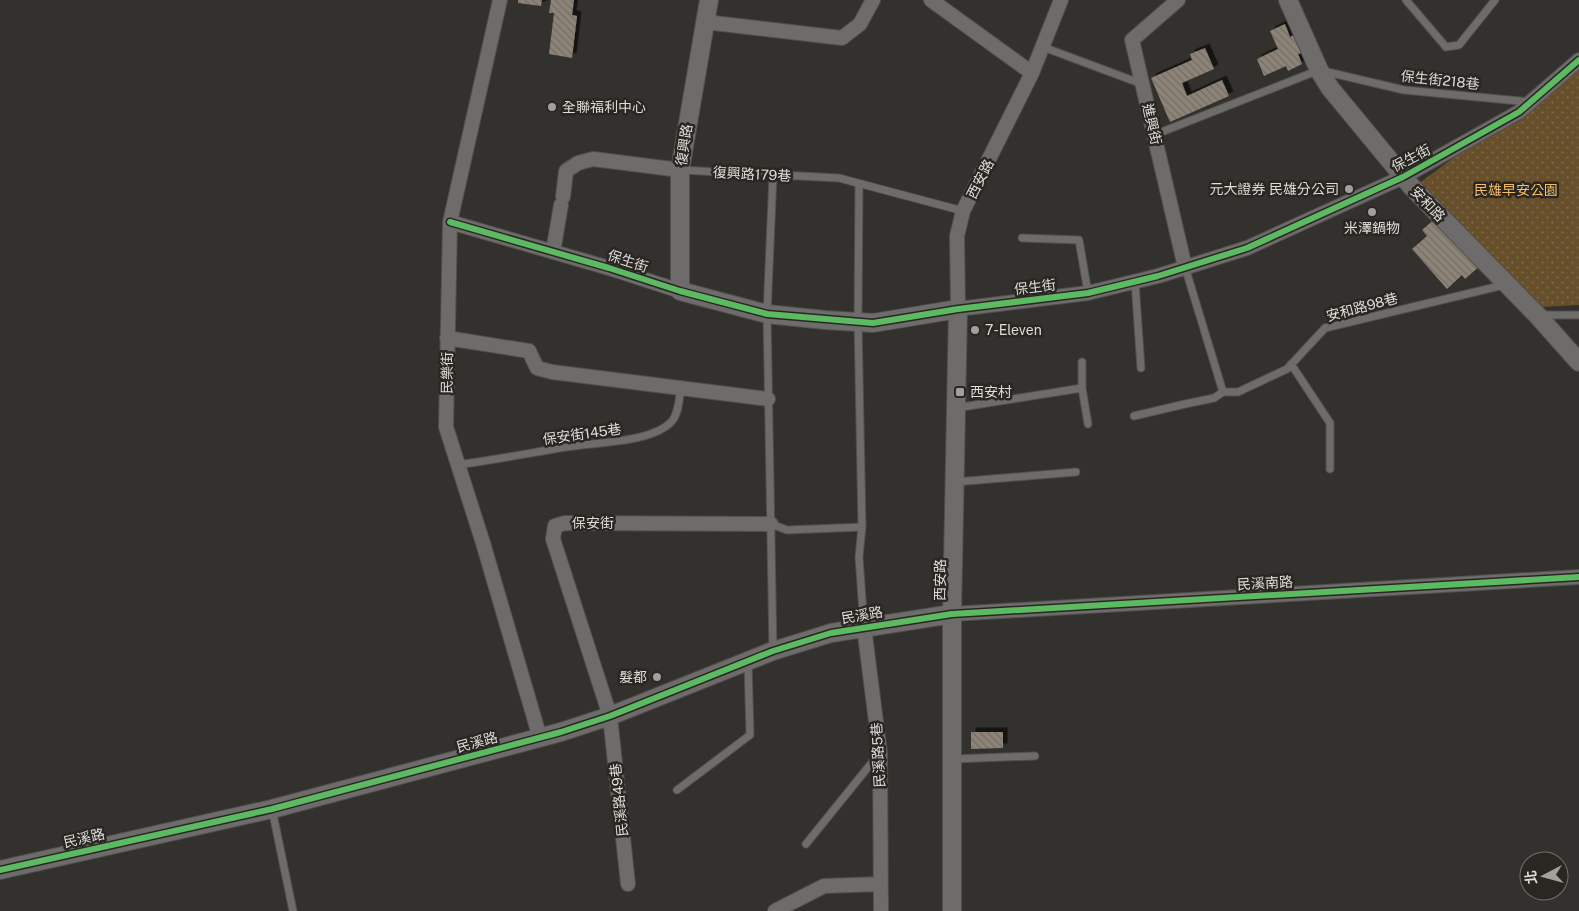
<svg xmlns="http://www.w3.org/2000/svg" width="1579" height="911" font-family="'Public Sans','Noto Sans TC',sans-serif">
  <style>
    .park { fill: url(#park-dots) }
    .building { fill: url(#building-back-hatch); filter: url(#shadow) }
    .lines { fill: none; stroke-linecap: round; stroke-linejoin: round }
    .service-casing { stroke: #514f4d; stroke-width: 9 }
    .minor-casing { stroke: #514f4d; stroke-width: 16 }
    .tertiary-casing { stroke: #514f4d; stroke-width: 20 }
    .service { stroke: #6e6c6b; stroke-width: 7 }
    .minor { stroke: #6e6c6b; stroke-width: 14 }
    .tertiary { stroke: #6e6c6b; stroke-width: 18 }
    .cycleway-casing { stroke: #2a2723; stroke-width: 9 }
    .cycleway { stroke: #5cba63; stroke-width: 6 }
    .poi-dot { fill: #a2a09d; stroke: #2a2723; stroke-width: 2 }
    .labels { text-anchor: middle; stroke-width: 5; stroke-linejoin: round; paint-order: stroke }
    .street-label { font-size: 14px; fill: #dedcd9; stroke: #2a2723 }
    .poi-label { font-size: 14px; fill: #dedcd9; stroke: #2a2723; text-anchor: start }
    .park-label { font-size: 14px; fill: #f5bd69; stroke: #2a2723 }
  </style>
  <defs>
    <pattern id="park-dots" width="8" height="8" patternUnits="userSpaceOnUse" patternTransform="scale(1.25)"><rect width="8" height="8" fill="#674f2b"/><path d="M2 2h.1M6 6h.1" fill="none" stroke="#7c6849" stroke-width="1.8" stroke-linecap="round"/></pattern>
    <pattern id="building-back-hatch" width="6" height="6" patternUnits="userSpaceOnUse" patternTransform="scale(1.25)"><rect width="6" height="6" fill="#8d8477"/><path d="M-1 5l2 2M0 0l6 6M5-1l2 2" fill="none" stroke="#736d64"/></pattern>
    <filter id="shadow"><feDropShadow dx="4.5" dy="-4.5" stdDeviation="0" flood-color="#0009"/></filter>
  </defs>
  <rect width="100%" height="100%" fill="#33312e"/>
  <!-- park -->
  <path class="park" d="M 1579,64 L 1579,305 L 1542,307 L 1421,182 Z"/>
  <!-- building -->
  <path class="building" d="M 518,0 L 542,0 L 541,6 L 518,3 Z
    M 551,0 L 574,0 L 572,15 L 577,16 L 572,58 L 549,54 L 554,13 L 549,13 Z
    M 1285,24 L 1290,37 L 1294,35 L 1302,53 L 1298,54 L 1302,64 L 1288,71 L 1286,66 L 1264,76 L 1257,59 L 1278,49 L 1270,31 Z
    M 1205,48 L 1214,69 L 1182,83 L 1187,96 L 1222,80 L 1229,96 L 1170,122 L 1151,78 L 1192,60 L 1190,54 Z
    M 1438,216 L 1481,265 L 1465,279 L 1462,275 L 1447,289 L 1412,249 L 1427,236 L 1422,230 Z
    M 971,732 L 1003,732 L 1003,748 L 971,749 Z"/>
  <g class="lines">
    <defs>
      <path id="service" d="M 1406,0 L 1446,47 L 1459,45 L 1495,0
        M 1043,47 L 1142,84
        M 1154,135 L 1319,70 L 1404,90 L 1530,102
        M 680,170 L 839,178 L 963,211
        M 773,175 L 767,314 L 773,651
        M 1022,238 L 1079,240 L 1088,293
        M 1185,267 L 1223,392 L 1238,392 L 1287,369 L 1325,328 L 1504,285
        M 1135,282 L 1141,368
        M 1542,315 L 1579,315
        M 1082,362 L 1082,388
        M 1291,364 L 1330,423 L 1330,469
        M 956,408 L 1082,388 L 1088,424
        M 1134,416 L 1185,404 L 1214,398 L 1223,392
        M 457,465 C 494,460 530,453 566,447 C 594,442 653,443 672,421 C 679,413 679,398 681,388
        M 955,482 L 1076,472
        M 771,524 L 787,530 L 862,527 L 858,322 L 859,184
        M 862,527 L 859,557 L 864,626
        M 953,759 L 1035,756
        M 677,790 L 750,735 L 748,662
        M 272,809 L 293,911
        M 806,844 L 878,755"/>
      <path id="minor" d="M 500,0 L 450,222 L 446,427 L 483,543 L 540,738
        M 931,0 L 1032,73
        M 1061,0 L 1032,73 L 963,211 L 957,236 L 958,309 L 1088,293 L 1158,276 L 1247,248 L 1403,177 L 1519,112 L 1579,60
        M 1178,0 L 1132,40 L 1185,267
        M 705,22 L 842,38 L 860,24 L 873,0
        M 563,197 L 566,171 L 578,163 L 593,159 L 680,170
        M 450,222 L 609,268 L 680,291
        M 553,252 L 561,205
        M 447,338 L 529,351 L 537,368 L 552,372 L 768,399
        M 952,614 L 1579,577
        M 864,627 L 880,753 L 881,911
        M 628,884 L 610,716 L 553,539 L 555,526 L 565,523 L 771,524
        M 775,911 L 824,886 L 880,884"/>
      <path id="tertiary" d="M 709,0 L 680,170 L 680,291 L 767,314 L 825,320 L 873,323 L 958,309 L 952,614 L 952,911
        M 1288,0 L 1319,70 L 1330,88 L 1411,186 L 1538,316 L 1579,362
        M 0,870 L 272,809 L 561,732 L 610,716 L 773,651 L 831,633 L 952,614"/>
    </defs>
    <!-- service casing -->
    <use href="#service" class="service-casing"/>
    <!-- minor casing -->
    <use href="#minor" class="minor-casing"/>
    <!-- tertiary casing -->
    <use href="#tertiary" class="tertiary-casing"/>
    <!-- service -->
    <use href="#service" class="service"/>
    <!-- minor -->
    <use href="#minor" class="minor"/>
    <!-- tertiary -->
    <use href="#tertiary" class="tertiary"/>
    <defs>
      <path id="cycleway" d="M 450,222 L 609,268 L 680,291 L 767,314 L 873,323 L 958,309 L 1088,293 L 1158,276 L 1247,248 L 1403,177 L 1519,112 L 1579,60
        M 0,870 L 272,809 L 561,732 L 610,716 L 773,651 L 831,633 L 952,614 L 1579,577"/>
    </defs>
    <!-- cycleway casing -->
    <use href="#cycleway" class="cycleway-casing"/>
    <!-- cycleway -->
    <use href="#cycleway" class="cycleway"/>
  </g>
  <!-- markers -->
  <g class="poi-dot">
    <circle cx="552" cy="107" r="5"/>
    <circle cx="1349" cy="189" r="5"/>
    <circle cx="1372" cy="212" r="5"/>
    <circle cx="975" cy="330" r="5"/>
    <rect x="955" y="387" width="10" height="10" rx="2.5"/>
    <circle cx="657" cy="677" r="5"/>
  </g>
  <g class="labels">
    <!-- street labels -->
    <g class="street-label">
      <text transform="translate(1440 80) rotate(6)" y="5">保生街218巷</text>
      <text transform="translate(1152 124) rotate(77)" y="5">進興街</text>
      <text transform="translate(684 145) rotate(-81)" y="5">復興路</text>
      <text transform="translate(1411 158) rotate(-28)" y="5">保生街</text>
      <text transform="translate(752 174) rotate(3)" y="5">復興路179巷</text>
      <text transform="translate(980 179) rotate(-63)" y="5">西安路</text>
      <text transform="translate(1428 204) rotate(46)" y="5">安和路</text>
      <text transform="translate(628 261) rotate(18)" y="5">保生街</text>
      <text transform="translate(1035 287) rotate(-7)" y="5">保生街</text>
      <text transform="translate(1362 307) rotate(-15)" y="5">安和路98巷</text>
      <text transform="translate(447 373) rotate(-89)" y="5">民樂街</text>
      <text transform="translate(582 434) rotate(-8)" y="5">保安街145巷</text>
      <text x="593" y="528">保安街</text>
      <text transform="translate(940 580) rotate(-89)" y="5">西安路</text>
      <text transform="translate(1265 583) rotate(-3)" y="5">民溪南路</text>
      <text transform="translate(862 615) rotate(-10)" y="5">民溪路</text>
      <text transform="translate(477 742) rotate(-15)" y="5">民溪路</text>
      <text transform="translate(878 755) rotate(-93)" y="5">民溪路5巷</text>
      <text transform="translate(619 800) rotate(-96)" y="5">民溪路49巷</text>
      <text transform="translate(84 838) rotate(-13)" y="5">民溪路</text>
    </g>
    <!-- poi labels -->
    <g class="poi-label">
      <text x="562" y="112">全聯福利中心</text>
      <text x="1339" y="194" text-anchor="end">元大證券 民雄分公司</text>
      <text x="1372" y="233" text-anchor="middle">米澤鍋物</text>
      <text x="985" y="335">7-Eleven</text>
      <text x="970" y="397">西安村</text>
      <text x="647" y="682" text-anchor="end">髮都</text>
    </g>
    <!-- park labels -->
    <g class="park-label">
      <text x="1516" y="195">民雄早安公園</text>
    </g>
  </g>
  <!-- north arrow -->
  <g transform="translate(1544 876) rotate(264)"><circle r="24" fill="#2a2723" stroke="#726f6c"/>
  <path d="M0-4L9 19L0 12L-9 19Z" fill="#a2a09d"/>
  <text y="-8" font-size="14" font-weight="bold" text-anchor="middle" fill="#dedcd9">北</text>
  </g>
</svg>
